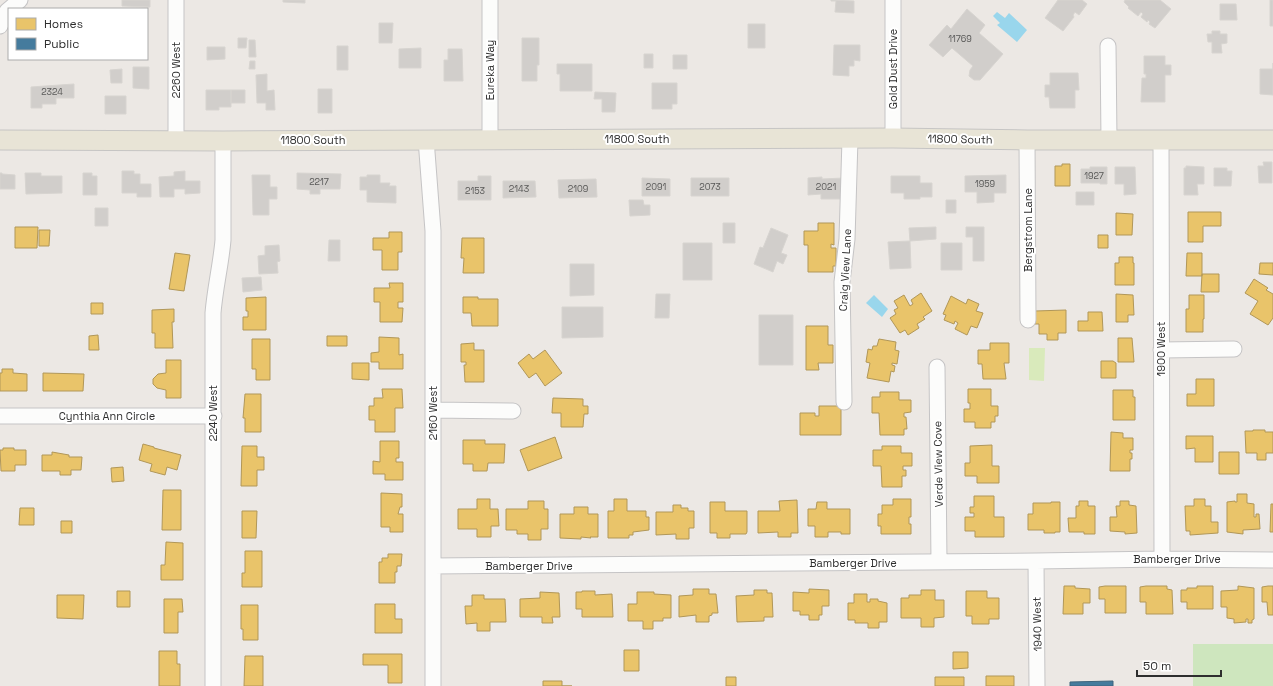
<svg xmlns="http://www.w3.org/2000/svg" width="1273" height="686" font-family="'Space Grotesk',sans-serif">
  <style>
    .green { fill: #cee6be }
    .pitch { fill: #d9eabb }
    .water { fill: #99d6ec }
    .homes { fill: #e9c46a; stroke: #b19758 }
    .public { fill: #457b9d; stroke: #3e647c }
    .building { fill: #d1cecb; stroke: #d7d4d0 }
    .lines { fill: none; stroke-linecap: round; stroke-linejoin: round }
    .minor-casing { stroke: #c5c4c5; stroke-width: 17 }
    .major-casing { stroke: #c6c5c4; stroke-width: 21 }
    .minor { stroke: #fcfcfb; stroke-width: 15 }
    .major { stroke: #e8e4d6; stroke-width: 19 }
    .labels { text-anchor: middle; stroke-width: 4; stroke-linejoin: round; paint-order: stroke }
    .number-label { font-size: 9px; fill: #585857 }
    .street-label { font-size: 11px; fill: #2e2e2e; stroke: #fff }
  </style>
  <rect width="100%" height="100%" fill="#ece8e4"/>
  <!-- green -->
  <path class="green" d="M 1193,644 L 1273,644 L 1273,686 L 1193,686 Z"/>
  <!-- pitch -->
  <path class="pitch" d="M 1029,348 L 1045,348 L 1044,381 L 1029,380 Z"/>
  <!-- water -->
  <path class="water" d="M 997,12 L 1005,18 L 1009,13 L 1027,30 L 1017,42 L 997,25 L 1000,23 L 993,16 Z
    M 874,295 L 888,309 L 882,317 L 866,303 Z"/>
  <!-- homes -->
  <path class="homes" d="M 1062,164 L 1070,164 L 1070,186 L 1055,186 L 1055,166 L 1062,166 Z
    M 1188,212 L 1221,212 L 1221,226 L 1203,226 L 1203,242 L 1188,242 Z
    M 1116,213 L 1133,214 L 1132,235 L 1116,235 Z
    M 818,223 L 834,223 L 834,245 L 831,244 L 831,248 L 836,248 L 836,266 L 833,266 L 833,272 L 808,272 L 808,245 L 804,245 L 804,231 L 818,231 Z
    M 15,227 L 38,227 L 37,248 L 15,248 Z
    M 39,230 L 50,230 L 49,246 L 39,246 Z
    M 389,232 L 402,232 L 402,252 L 398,252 L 398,270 L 382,270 L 382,250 L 373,250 L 373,238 L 389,238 Z
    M 1098,235 L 1108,235 L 1108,248 L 1098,248 Z
    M 462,238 L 484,238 L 484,273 L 463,273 L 464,258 L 461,258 Z
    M 175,253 L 190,255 L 184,291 L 169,289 Z
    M 1187,253 L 1202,253 L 1202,276 L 1186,276 Z
    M 1119,257 L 1133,257 L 1133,263 L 1134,263 L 1134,285 L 1115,285 L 1115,263 L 1119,263 Z
    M 1260,263 L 1273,263 L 1273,275 L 1259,274 Z
    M 1202,274 L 1219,274 L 1219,292 L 1201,292 Z
    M 1254,279 L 1268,288 L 1266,290 L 1273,294 L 1273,318 L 1268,325 L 1250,314 L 1258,301 L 1245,293 Z
    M 389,283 L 403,283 L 403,302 L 398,302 L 398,308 L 403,308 L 402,322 L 380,322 L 380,302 L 374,302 L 374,288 L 390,288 Z
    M 921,293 L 932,311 L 923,317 L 925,319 L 917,324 L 919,328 L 908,335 L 905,330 L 900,333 L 890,318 L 896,314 L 894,310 L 898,308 L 894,301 L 904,295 L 910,306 L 913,304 L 911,300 Z
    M 1116,294 L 1133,295 L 1134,315 L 1128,315 L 1128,322 L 1116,322 Z
    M 1189,295 L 1204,295 L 1204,319 L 1203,319 L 1203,332 L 1186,332 L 1186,309 L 1189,309 Z
    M 951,296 L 966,304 L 968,299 L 979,304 L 976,311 L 983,313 L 977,328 L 971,326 L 967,335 L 955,329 L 958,323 L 955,321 L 954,324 L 944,320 L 946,315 L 943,314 Z
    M 266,297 L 266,330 L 243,330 L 243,317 L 248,317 L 248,311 L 246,311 L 246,298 Z
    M 463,297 L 478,297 L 478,299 L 498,299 L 498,326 L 472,326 L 471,313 L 463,313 Z
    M 91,303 L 103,303 L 103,314 L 91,314 Z
    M 174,309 L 174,322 L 172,322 L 173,348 L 155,348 L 155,333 L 152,333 L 152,310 Z
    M 1066,310 L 1066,333 L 1058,333 L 1058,340 L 1047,340 L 1047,334 L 1039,334 L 1039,324 L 1035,324 L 1035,311 Z
    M 1088,312 L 1102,312 L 1103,331 L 1078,331 L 1078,321 L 1088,321 Z
    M 806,326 L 828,326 L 828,345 L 833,345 L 833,363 L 818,363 L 819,370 L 806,370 Z
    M 98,335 L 99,350 L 89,350 L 89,336 Z
    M 327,336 L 347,336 L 347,346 L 327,346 Z
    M 379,337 L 399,338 L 399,355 L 403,354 L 403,369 L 379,369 L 379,362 L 371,362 L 371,353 L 379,352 Z
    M 1118,338 L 1132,338 L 1134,362 L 1118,362 Z
    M 252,339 L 270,339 L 270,380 L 256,380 L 256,369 L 252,369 Z
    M 879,339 L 896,342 L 895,350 L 899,351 L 897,364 L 892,363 L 892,365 L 895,366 L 894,372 L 891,371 L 889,382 L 867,378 L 870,363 L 866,362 L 868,349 L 872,350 L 873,346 L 877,346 Z
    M 474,343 L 474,350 L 484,350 L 484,382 L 465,382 L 464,365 L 466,365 L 466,362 L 461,362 L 461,344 Z
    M 990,343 L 1009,343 L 1009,363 L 1004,363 L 1006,379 L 983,379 L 982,364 L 978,364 L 978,350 L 990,350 Z
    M 545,350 L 562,373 L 545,386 L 536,373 L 529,378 L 518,363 L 529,354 L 533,359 Z
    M 166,360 L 181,360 L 181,398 L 166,398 L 166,390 L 157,388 L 153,384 L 153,379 L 158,374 L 166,373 Z
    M 1101,361 L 1113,361 L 1116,363 L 1116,378 L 1101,378 Z
    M 352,363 L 369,363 L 369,380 L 352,379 Z
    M 2,369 L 13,369 L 13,373 L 27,374 L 27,391 L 0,391 L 0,373 L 2,373 Z
    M 43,373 L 84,374 L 83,391 L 43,391 Z
    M 1196,379 L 1214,379 L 1214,406 L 1187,406 L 1187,394 L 1196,394 Z
    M 382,389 L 402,389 L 403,408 L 395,408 L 395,432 L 375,432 L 375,420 L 369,420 L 369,406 L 374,406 L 374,398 L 383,398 Z
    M 968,389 L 991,389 L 991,406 L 998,406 L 998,416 L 995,416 L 995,422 L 991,422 L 991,428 L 975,428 L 975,422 L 964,422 L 964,409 L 970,409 L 970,403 L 968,403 Z
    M 1113,390 L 1133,390 L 1133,397 L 1135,397 L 1135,420 L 1113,420 Z
    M 880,392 L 899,392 L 899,400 L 911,400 L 911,412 L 904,413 L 904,417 L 906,417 L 907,429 L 904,429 L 904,435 L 880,435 L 879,413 L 872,413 L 872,397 L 880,397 Z
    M 245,394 L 261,394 L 261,432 L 245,432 L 245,418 L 243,418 Z
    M 553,398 L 583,399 L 583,406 L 588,406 L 588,414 L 584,414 L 583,427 L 561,427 L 561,413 L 552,413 Z
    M 819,406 L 841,406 L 841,435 L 800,435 L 800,413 L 815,413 L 815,416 L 819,416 Z
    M 1253,430 L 1265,430 L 1265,432 L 1273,432 L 1273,453 L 1266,453 L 1266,460 L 1257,460 L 1257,453 L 1246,453 L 1245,431 L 1253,431 Z
    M 1111,432 L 1123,433 L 1123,438 L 1133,438 L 1133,450 L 1130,450 L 1130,453 L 1132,453 L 1132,459 L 1130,459 L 1130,471 L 1110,471 Z
    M 1186,436 L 1213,436 L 1213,462 L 1195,462 L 1195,448 L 1186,449 Z
    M 555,437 L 562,458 L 528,471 L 520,450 Z
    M 463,440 L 485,440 L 485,444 L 505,444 L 504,463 L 488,463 L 487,471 L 473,471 L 473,464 L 463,464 Z
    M 380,441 L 399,441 L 399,458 L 396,458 L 396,462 L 403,462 L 403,480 L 385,480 L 385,474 L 373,474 L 373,461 L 380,462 Z
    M 143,444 L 154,447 L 154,448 L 181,455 L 177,470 L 167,467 L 165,475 L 150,471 L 152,464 L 139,460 Z
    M 992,445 L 992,466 L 999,466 L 999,483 L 977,483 L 977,476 L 965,476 L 965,463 L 970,463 L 970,446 Z
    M 242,446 L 257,446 L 257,457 L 264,457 L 264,470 L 257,470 L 257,486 L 241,486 Z
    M 882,446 L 901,446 L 901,453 L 912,453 L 912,466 L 903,466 L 903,470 L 906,470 L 906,476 L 902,476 L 902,487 L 882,487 L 881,466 L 873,466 L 873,450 L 882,450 Z
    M 3,448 L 14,448 L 14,450 L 26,450 L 26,465 L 15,465 L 15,471 L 1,471 L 0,450 L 3,450 Z
    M 52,452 L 69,455 L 69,457 L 82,457 L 81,470 L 71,470 L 71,475 L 60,475 L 60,471 L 42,471 L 42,455 L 52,455 Z
    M 1219,452 L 1239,452 L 1239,474 L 1219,474 Z
    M 123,467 L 124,481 L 112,482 L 111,468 Z
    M 163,490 L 181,490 L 181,530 L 162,530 Z
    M 381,493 L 402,494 L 402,507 L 400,507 L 398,514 L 403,514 L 403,532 L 390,532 L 390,527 L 381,527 Z
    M 1237,494 L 1247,494 L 1247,503 L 1254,504 L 1254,517 L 1256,517 L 1256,514 L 1259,514 L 1260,529 L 1243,530 L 1243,534 L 1227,532 L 1227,502 L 1235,501 L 1235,502 L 1237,502 Z
    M 974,496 L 994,496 L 994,517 L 1004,517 L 1004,537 L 975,537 L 975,531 L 965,531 L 965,517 L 974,517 L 974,513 L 970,513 L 970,507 L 974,507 Z
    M 477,499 L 490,499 L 490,509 L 498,509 L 499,526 L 491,526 L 491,537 L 477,537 L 477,529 L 458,529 L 458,509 L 477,509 Z
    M 614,499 L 627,499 L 627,511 L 646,511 L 646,517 L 649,517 L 649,530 L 633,532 L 633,535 L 629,535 L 629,538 L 608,538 L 608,511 L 614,511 Z
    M 893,499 L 911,499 L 911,517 L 909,517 L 909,524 L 911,524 L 911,534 L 881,534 L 881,526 L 878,526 L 878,514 L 882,514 L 882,505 L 893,505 Z
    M 1194,499 L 1205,499 L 1205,506 L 1211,506 L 1211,522 L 1218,522 L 1218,533 L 1190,535 L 1190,531 L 1186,531 L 1185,506 L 1194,506 Z
    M 797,500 L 798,533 L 791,533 L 791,537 L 778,537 L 778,532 L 758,533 L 758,511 L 780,511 L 779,501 Z
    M 528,501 L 544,501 L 544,509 L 548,509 L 548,529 L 541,529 L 541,540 L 528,540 L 528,534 L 517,534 L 517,530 L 506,530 L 506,509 L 528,509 Z
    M 1079,501 L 1088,501 L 1088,506 L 1095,506 L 1095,534 L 1084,534 L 1084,532 L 1069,532 L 1068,518 L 1076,518 L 1076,506 L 1079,506 Z
    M 1120,501 L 1129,501 L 1129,505 L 1136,506 L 1137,533 L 1125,534 L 1125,532 L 1110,531 L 1110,517 L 1117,517 L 1116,506 L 1120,506 Z
    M 710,502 L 725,502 L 725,511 L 747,511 L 747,532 L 746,534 L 730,534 L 730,538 L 717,538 L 717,533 L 710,533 Z
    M 817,502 L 827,502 L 827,509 L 850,509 L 850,534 L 841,534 L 841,532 L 828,532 L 828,537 L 815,537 L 815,526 L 808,526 L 808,509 L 816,509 Z
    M 1051,502 L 1060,502 L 1060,532 L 1055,532 L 1055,533 L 1044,533 L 1044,530 L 1028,530 L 1028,514 L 1033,514 L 1033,503 L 1051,503 Z
    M 1271,504 L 1273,504 L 1273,532 L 1270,532 Z
    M 673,505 L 681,505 L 681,508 L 688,508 L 688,511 L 694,511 L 694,528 L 689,528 L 689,539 L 676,539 L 676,534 L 656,535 L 656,512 L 673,512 Z
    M 574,507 L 588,507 L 588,514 L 598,514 L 598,537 L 590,537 L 591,538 L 581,537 L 581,539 L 560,538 L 560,514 L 574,514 Z
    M 20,508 L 34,508 L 34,525 L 19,525 Z
    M 242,511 L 257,511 L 256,538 L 242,538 Z
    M 61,521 L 72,521 L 72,533 L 61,533 Z
    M 166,542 L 183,543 L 183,580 L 161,580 L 161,565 L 165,565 Z
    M 245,551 L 262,551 L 262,587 L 242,587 L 242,573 L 245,573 Z
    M 388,554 L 402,554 L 401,566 L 397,566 L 397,572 L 395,572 L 395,583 L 379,583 L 379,562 L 382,562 L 382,558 L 388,558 Z
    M 1064,586 L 1075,586 L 1075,588 L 1090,589 L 1090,603 L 1083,603 L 1083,614 L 1063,614 Z
    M 1105,586 L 1126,586 L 1126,613 L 1105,613 L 1105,599 L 1099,599 L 1099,587 Z
    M 1146,586 L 1167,586 L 1167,589 L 1172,590 L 1173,614 L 1146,614 L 1146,602 L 1140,602 L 1140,587 Z
    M 1197,586 L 1213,586 L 1213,609 L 1187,609 L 1187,602 L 1181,602 L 1181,590 L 1187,590 L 1187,588 L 1197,588 Z
    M 1238,586 L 1254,588 L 1254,619 L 1252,620 L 1252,623 L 1248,623 L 1248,619 L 1246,619 L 1246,622 L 1234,623 L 1234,619 L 1227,618 L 1227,607 L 1221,607 L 1221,591 L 1238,590 Z
    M 1268,586 L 1273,586 L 1273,615 L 1268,615 L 1267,602 L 1262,602 L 1262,587 Z
    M 693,589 L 709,589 L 709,594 L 716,594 L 718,613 L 712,613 L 712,615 L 709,616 L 709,622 L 696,622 L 696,615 L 679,617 L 679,596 L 693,595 Z
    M 809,589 L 829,590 L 829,606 L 822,606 L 822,615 L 819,615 L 819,620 L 809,620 L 809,615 L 800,615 L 800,611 L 793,611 L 793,592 L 809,593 Z
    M 754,590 L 767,590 L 767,593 L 772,593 L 773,617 L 764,617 L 764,621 L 737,622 L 736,596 L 754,595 Z
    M 921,590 L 935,590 L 935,600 L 944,600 L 944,617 L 934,618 L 934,627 L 921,627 L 921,618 L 901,618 L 901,598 L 909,598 L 909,595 L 921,595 Z
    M 117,591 L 130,591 L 130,607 L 117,607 Z
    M 582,591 L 595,591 L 595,595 L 612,594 L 613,617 L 582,617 L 582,609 L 576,609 L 576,592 L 582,592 Z
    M 966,591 L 987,591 L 987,598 L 999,598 L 999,619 L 989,619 L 989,624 L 972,624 L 972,616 L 966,616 Z
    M 540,592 L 559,593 L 560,617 L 552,617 L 553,623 L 542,623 L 542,617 L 520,617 L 520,599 L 540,598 Z
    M 637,592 L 654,592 L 654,594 L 671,595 L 671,618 L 663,618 L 663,621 L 653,621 L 653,629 L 643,629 L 643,621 L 628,621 L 628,604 L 637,604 Z
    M 854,594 L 867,594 L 867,602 L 870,602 L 870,599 L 878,599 L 878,601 L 887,603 L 887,622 L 879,622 L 879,628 L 868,628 L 868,623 L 855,623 L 855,620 L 848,620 L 848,603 L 854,603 Z
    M 57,595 L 84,595 L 83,619 L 57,618 Z
    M 472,595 L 484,595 L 484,599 L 505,599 L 506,622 L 490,622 L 490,631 L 477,631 L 477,623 L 466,624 L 465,606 L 472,606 Z
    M 164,599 L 182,599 L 183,612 L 178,612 L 178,633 L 164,633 Z
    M 375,604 L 395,604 L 395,619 L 402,619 L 402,633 L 375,633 Z
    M 241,605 L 258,605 L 258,640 L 243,640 L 243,629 L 241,629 Z
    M 624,650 L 639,650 L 639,671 L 624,671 Z
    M 159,651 L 177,651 L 177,664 L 180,664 L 180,686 L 159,686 Z
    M 953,652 L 968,652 L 968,668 L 953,669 Z
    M 363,654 L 402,654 L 402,683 L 388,683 L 388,665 L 363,665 Z
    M 245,656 L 263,656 L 263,686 L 244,686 Z
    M 986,676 L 1014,676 L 1014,686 L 986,686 Z
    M 726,677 L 736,677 L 736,686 L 726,686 Z
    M 935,677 L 964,677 L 964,686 L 935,686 Z
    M 543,681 L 562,681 L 562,686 L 572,686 L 543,686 Z"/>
  <!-- public -->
  <path class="public" d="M 1113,681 L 1113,686 L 1070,686 L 1070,682 Z"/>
  <!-- building -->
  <path class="building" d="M 122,0 L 150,0 L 150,7 L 122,6 Z
    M 283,0 L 305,0 L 305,3 L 283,2 Z
    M 831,0 L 854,1 L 854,13 L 835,12 L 836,1 L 831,1 Z
    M 1058,0 L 1082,0 L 1087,4 L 1079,15 L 1075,12 L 1073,15 L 1074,17 L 1063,31 L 1045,18 Z
    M 1125,0 L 1160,0 L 1171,9 L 1155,28 L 1149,24 L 1150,22 L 1148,20 L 1147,22 L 1141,17 L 1143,14 L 1141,12 L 1138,16 L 1128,8 L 1129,7 L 1124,2 Z
    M 1270,0 L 1273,0 L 1273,26 L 1270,26 Z
    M 1220,4 L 1236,4 L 1237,20 L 1220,20 Z
    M 967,9 L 985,25 L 979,33 L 1003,54 L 980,80 L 974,80 L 969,76 L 970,70 L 973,66 L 952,48 L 943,57 L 929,45 L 947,25 L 951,29 Z
    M 379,23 L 393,23 L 392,43 L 379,43 Z
    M 748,24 L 765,24 L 765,48 L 748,48 Z
    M 1212,31 L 1220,31 L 1220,34 L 1227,34 L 1227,43 L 1221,44 L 1222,53 L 1212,53 L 1212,42 L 1208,42 L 1207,34 L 1212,34 Z
    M 238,38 L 247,38 L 246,48 L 238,48 Z
    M 522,38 L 539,38 L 539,65 L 537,65 L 537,81 L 522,81 Z
    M 249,40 L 255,40 L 256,57 L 249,57 Z
    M 834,45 L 860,45 L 860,61 L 854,60 L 854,66 L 849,66 L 849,76 L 833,75 Z
    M 337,46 L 348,46 L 348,70 L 337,70 Z
    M 207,47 L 225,47 L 225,59 L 207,60 Z
    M 421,48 L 421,68 L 399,68 L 399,49 Z
    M 448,49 L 462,49 L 463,81 L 444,81 L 444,60 L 448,60 Z
    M 644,54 L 653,54 L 653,68 L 644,68 Z
    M 673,55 L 687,55 L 687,69 L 673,69 Z
    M 1144,56 L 1165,56 L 1165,65 L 1171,65 L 1171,75 L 1165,75 L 1165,102 L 1141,102 L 1142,78 L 1146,78 L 1146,74 L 1144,74 Z
    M 250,61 L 255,61 L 255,69 L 249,69 Z
    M 1273,63 L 1273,95 L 1260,94 L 1260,69 L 1273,69 Z
    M 557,64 L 592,64 L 592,91 L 560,91 L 560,74 L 557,74 Z
    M 133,67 L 149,67 L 149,89 L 133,88 Z
    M 122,69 L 122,83 L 111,83 L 110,70 Z
    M 1050,73 L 1078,73 L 1079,90 L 1075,90 L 1075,108 L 1050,108 L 1049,97 L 1045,97 L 1045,85 L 1050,85 Z
    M 267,74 L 267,91 L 274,90 L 275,110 L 266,110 L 266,103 L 257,103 L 256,75 Z
    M 652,83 L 677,83 L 677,104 L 672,104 L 672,109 L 652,109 Z
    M 74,84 L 74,98 L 56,98 L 56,104 L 42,104 L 42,108 L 31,108 L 31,87 Z
    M 318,89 L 332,89 L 332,113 L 318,113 Z
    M 206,90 L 231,90 L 231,107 L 219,107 L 219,110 L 206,110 Z
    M 231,90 L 245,90 L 245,103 L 231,103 Z
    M 595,92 L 616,93 L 615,112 L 602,112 L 602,99 L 594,99 Z
    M 105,96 L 126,96 L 126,114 L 105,114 Z
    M 1263,162 L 1272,162 L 1272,183 L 1259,183 L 1258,166 L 1264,166 Z
    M 1186,166 L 1204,167 L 1204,184 L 1197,184 L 1198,195 L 1184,195 L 1184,168 L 1186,168 Z
    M 1090,167 L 1107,167 L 1107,184 L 1100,184 L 1100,183 L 1081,183 L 1081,169 L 1090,169 Z
    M 1115,167 L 1135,167 L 1136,194 L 1124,195 L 1124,184 L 1115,184 Z
    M 1214,168 L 1227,168 L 1227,171 L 1232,171 L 1231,186 L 1214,186 Z
    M 122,171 L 134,171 L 134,174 L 140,174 L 140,184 L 151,184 L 151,197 L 137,197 L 137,193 L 122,193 Z
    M 185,171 L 185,181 L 200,181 L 200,193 L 185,194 L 185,189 L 174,189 L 174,197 L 160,197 L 159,177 L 174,176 L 174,172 Z
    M 0,173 L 2,173 L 2,174 L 15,175 L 15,189 L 0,189 Z
    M 25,173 L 41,173 L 41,176 L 62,176 L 62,193 L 26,194 Z
    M 83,173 L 92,173 L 92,176 L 97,176 L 97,195 L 83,195 Z
    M 297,173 L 341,174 L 340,189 L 320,189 L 320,194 L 310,194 L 310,190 L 297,189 Z
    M 252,175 L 270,175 L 270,187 L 277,187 L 277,199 L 269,199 L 269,215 L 253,215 Z
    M 367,175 L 380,175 L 380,183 L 390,183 L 389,186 L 396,186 L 396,203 L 367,202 L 367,190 L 360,190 L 360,177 L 367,177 Z
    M 1006,175 L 1006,193 L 994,193 L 994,202 L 977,203 L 977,192 L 965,192 L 965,176 Z
    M 478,176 L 491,176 L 491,200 L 458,200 L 458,181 L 478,181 Z
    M 891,176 L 920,176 L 920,183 L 932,183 L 932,197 L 920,197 L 920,199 L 904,199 L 904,193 L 891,193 Z
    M 822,177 L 822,179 L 844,178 L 844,199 L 821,199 L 821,194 L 808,195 L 808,178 Z
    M 642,178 L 670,179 L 670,196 L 642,196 Z
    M 691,178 L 729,178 L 729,196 L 691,196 Z
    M 596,179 L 597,197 L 559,198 L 558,180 Z
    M 503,181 L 535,181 L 536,197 L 503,198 Z
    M 1076,192 L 1094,192 L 1094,205 L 1076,205 Z
    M 629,200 L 643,200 L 644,205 L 650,205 L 650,215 L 630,216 Z
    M 946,200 L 956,200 L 956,213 L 946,213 Z
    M 95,208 L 108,208 L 108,226 L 95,226 Z
    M 723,223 L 735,223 L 735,243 L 723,243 Z
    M 936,227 L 936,239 L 910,241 L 909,228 Z
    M 966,227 L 984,227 L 984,261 L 973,261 L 973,237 L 966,237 Z
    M 771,228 L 788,235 L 781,253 L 787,255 L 783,264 L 777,261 L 773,272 L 754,264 L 760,247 L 763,248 Z
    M 329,240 L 340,240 L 340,261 L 328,261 Z
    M 910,241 L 911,268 L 890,269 L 888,242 Z
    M 683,243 L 712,243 L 712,280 L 683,280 Z
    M 941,243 L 962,243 L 962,270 L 941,270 Z
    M 279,245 L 280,261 L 277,262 L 278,273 L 259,274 L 258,256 L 265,255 L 265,246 Z
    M 570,264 L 594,264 L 594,295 L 570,296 Z
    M 261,277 L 262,290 L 243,292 L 242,278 Z
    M 656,294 L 670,294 L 669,318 L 655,318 Z
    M 562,307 L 603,307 L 603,337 L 562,338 Z
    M 759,315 L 793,315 L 793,365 L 759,365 Z"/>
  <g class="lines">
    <defs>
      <path id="minor" d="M 0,26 L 7,11 L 20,0
        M 1108,46 L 1109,140
        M 893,138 L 893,0
        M 426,139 L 433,231 L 433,686
        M 176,140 L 176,0
        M 490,140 L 490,0
        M 1027,140 L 1028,320
        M 1161,140 L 1162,559
        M 1161,350 L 1234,349
        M 937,367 L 939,562
        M 844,402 L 842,282 L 847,239 L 850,139
        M 433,410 L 513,411
        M 0,416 L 214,416
        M 1036,561 L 1037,686
        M 433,566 L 1036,561 L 1162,559 L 1273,560
        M 213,686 L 213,313 C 215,288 221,264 223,240 L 223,141"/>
      <path id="major" d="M 0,140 L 223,141 L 893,138 L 1027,140 L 1273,140"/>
    </defs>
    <!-- minor casing -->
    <use href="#minor" class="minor-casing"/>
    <!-- major casing -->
    <use href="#major" class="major-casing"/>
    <!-- minor -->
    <use href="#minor" class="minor"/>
    <!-- major -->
    <use href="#major" class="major"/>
  </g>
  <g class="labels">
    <!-- number labels -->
    <g class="number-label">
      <text x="960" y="42">11769</text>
      <text x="52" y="95">2324</text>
      <text x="1094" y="179">1927</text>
      <text x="319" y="185">2217</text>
      <text x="985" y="187">1959</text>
      <text x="656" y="190">2091</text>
      <text x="710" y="190">2073</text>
      <text x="826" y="190">2021</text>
      <text x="519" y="192">2143</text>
      <text x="578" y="192">2109</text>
      <text x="475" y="194">2153</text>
    </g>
    <!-- street labels -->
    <g class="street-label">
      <text transform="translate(893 69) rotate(-90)" y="4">Gold Dust Drive</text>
      <text transform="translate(176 70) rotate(-90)" y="4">2260 West</text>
      <text transform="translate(490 70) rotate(-90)" y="4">Eureka Way</text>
      <text x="637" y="143">11800 South</text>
      <text transform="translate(960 139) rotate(1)" y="4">11800 South</text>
      <text x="313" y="144">11800 South</text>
      <text transform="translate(1028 230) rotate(-90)" y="4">Bergstrom Lane</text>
      <text transform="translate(845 270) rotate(-87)" y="4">Craig View Lane</text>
      <text transform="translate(1161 349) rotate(-90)" y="4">1900 West</text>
      <text transform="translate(213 413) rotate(-90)" y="4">2240 West</text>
      <text transform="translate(433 413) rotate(-90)" y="4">2160 West</text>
      <text x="107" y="420">Cynthia Ann Circle</text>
      <text transform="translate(938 464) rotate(-91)" y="4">Verde View Cove</text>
      <text x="1177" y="563">Bamberger Drive</text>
      <text x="853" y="567">Bamberger Drive</text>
      <text x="529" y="570">Bamberger Drive</text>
      <text transform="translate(1037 624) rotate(-91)" y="4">1940 West</text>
    </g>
  </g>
  <!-- legend -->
  <rect x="8" y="8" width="140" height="52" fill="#ffffff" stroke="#ababab"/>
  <rect x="16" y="18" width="20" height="12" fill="#e9c46a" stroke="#ababab"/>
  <text x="44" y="28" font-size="12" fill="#2e2e2e">Homes</text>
  <rect x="16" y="38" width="20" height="12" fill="#457b9d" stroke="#ababab"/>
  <text x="44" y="48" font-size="12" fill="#2e2e2e">Public</text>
  <!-- scale -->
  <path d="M1137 670v6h84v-6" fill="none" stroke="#2e2e2e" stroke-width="2"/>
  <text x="1143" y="670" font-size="12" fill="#2e2e2e" stroke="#ffffff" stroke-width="3" paint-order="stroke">50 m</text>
</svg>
